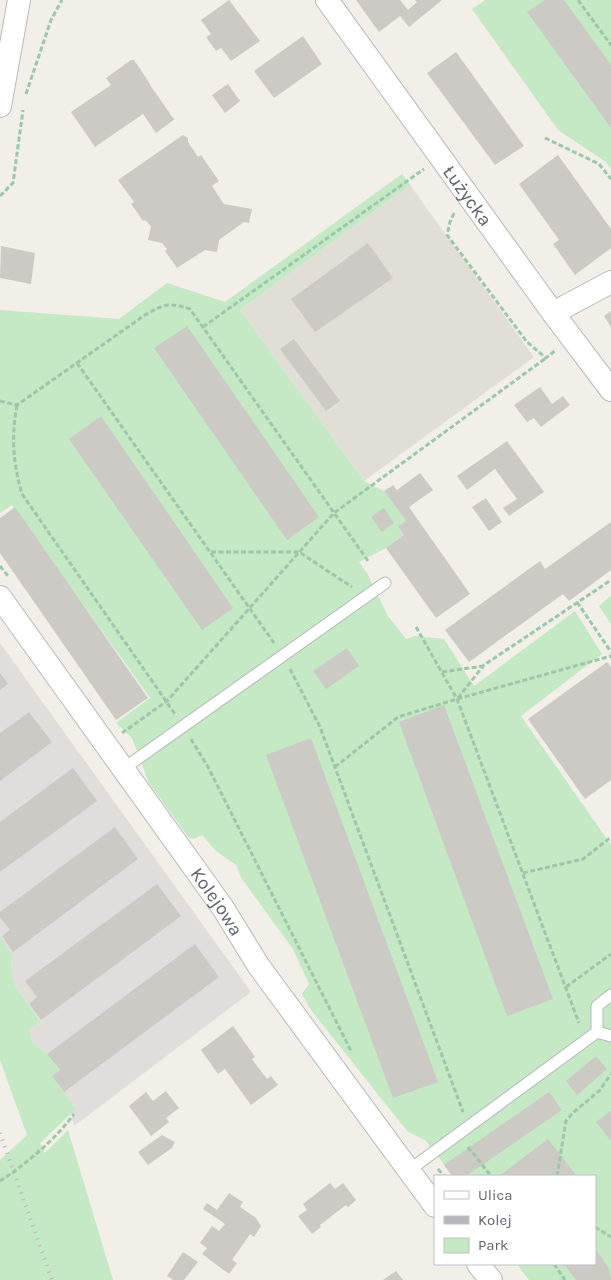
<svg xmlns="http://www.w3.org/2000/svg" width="611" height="1280" font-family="Karla,sans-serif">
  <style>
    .industrial { fill: #e0deda }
    .education { fill: #e1ded6 }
    .green { fill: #c5e8c5 }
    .building { fill: #cccac5 }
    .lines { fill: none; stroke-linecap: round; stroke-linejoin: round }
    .service-casing { stroke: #b5b8bc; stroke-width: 13 }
    .minor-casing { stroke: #b5b8bc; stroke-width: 24 }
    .path { stroke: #9cc7a9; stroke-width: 3; stroke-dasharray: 5 2.5; stroke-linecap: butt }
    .service { stroke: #fff; stroke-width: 11 }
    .minor { stroke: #fff; stroke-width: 22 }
    .rail { stroke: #b6b7b8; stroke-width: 4; stroke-dasharray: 1 6; stroke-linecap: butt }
    .labels { text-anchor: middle; stroke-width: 5; stroke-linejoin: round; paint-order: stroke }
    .street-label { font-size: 19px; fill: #5f6368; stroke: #fff }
  </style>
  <rect width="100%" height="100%" fill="#f1efe8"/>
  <!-- industrial -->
  <path class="industrial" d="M 0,643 L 251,992 L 74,1126 L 71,1113 L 76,1109 L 52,1076 L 60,1070 L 47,1054 L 32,1042 L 29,1029 L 41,1021 L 15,986 L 11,971 L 12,954 L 0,937 Z"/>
  <!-- education -->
  <path class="education" d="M 410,185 L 534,357 L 364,481 L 240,310 Z"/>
  <!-- green -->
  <path class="green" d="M 485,0 L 611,0 L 611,169 L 606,162 L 558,130 L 472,9 Z
    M 402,174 L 410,185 L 240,310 L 364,481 L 384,491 L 406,521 L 398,526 L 404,535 L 386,548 L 359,562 L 367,573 L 388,616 L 406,639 L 415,636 L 444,639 L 474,686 L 575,611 L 602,654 L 521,716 L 611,845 L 611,1280 L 529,1280 L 517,1264 L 595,1264 L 595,1176 L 453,1176 L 426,1141 L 407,1131 L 311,1010 L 302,994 L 309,984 L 293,949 L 242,879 L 236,865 L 216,851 L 202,835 L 194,839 L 189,838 L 149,783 L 132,738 L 116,723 L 150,698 L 12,505 L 0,513 L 0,310 L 119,319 L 167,283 L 225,302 Z
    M 611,596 L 611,624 L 599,606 Z
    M 0,937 L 12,954 L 11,971 L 15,986 L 41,1022 L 29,1029 L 32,1042 L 47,1054 L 60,1070 L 52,1076 L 76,1109 L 40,1143 L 45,1153 L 68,1130 L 113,1280 L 0,1280 L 0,1160 L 27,1135 L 0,1060 Z"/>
  <!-- building -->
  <path class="building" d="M 229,0 L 260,41 L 231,61 L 221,48 L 216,51 L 206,37 L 211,34 L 201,20 Z
    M 356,0 L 400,0 L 408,10 L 417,2 L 415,0 L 442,0 L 409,27 L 400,16 L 379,32 Z
    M 545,0 L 564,0 L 611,65 L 611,128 L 527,12 Z
    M 303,36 L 322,64 L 274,98 L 254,71 Z
    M 456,52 L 524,146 L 495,165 L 427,73 Z
    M 131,60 L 134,60 L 150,84 L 150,85 L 173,118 L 175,119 L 156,133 L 143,114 L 95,147 L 71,112 L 111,85 L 106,78 Z
    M 228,84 L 240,101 L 225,113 L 212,95 Z
    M 183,135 L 188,138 L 188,142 L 198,157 L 201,155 L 219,181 L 212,186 L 224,204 L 252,209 L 249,223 L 244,222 L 219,240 L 217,252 L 205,250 L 177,268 L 165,251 L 167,249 L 162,243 L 148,240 L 151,226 L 145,220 L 143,221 L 131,204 L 134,202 L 118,180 Z
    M 558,155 L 611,229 L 611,248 L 575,275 L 553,244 L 559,240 L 519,184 Z
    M 368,243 L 393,278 L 315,332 L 291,299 Z
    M 1,246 L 35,253 L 31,284 L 0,278 Z
    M 611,311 L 611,327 L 604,316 Z
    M 187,326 L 319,517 L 287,540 L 154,348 Z
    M 294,339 L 340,401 L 326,411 L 280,349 Z
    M 540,387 L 552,404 L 563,396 L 570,405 L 541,427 L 534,418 L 527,422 L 514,405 Z
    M 101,416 L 233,608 L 202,630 L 69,439 Z
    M 507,441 L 544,492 L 509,516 L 503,508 L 517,499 L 495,469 L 467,490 L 457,476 Z
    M 420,473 L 433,490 L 409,507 L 470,594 L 436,618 L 386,548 L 404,535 L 398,526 L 406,521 L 384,491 L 393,485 L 397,490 Z
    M 486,498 L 502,522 L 489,531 L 472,507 Z
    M 15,507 L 148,698 L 116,720 L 0,553 L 0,518 Z
    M 384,508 L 394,523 L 382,532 L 371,517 Z
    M 611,522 L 611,570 L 569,601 L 563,594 L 469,662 L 445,630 L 540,561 L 545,569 Z
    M 347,648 L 359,666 L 326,689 L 313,671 Z
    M 607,662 L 611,667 L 611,780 L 585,799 L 528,719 Z
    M 0,673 L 8,684 L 0,690 Z
    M 444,705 L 553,999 L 507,1016 L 399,722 Z
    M 29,712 L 52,742 L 0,781 L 0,733 Z
    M 311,738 L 438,1082 L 393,1098 L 266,755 Z
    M 73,768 L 97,801 L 0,872 L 0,822 Z
    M 115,827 L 138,859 L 13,952 L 2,936 L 10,930 L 0,917 L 0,912 Z
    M 157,884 L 181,916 L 41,1020 L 29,1004 L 37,997 L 25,981 Z
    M 195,944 L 219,977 L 64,1092 L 52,1076 L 60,1070 L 47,1054 Z
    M 233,1026 L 255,1057 L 252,1059 L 257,1066 L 267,1079 L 271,1076 L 278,1085 L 251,1105 L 225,1069 L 218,1074 L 201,1050 Z
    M 596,1056 L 607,1069 L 577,1095 L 566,1081 Z
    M 166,1091 L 179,1108 L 166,1118 L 169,1122 L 151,1136 L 129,1106 L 146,1092 L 153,1101 Z
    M 549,1092 L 562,1110 L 466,1176 L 452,1176 L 444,1165 Z
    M 611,1111 L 611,1141 L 596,1122 Z
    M 162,1135 L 175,1142 L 172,1148 L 148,1165 L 138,1152 Z
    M 548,1139 L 577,1176 L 499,1176 L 507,1170 Z
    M 330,1183 L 335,1189 L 343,1183 L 356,1200 L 348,1207 L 346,1205 L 320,1225 L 321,1227 L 312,1234 L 298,1216 L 307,1210 L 303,1204 Z
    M 229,1193 L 243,1202 L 240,1207 L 256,1218 L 261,1226 L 254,1237 L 250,1234 L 232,1260 L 237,1263 L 229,1274 L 202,1254 L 207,1248 L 200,1243 L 212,1226 L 219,1231 L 225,1224 L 203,1209 L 207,1203 L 217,1210 Z
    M 595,1248 L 609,1268 L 611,1280 L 576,1280 L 564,1264 L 595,1264 Z
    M 183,1252 L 198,1262 L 184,1280 L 173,1280 L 167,1276 Z
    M 396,1271 L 403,1280 L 383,1280 Z"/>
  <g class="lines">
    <defs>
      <path id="service" d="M 123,769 L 385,583
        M 597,1032 L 597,1006 L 611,995
        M 408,1171 L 597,1032 L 611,1036"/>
      <g id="minor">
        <path id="s1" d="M 327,0 L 553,313 L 611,390"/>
        <path d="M 0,106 L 19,0"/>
        <path d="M 553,313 L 611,282"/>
        <path id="s2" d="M 0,597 L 223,908 L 258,965 L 435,1206"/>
        <path d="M 478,1264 L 491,1280"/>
      </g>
    </defs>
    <!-- service casing -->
    <use href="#service" class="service-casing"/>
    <!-- minor casing -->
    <use href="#minor" class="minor-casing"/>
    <!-- path -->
    <path class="path" d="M 578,0 L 611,45
      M 26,94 L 51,20 L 62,0
      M 545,138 L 599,164 L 611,179
      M 0,196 L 13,183 L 23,110
      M 454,213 L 450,222 L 447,235 L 527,342 L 546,358 L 556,350
      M 203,327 L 424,169
      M 77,363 L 274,643
      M 0,401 L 17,405 L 145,315 C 164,304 169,302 190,309 L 368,561
      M 17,405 C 11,436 13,464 22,494 L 175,714
      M 211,552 L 299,552 L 352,587
      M 0,566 L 8,576
      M 577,602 L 611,652
      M 416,627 L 457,699 L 579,1023
      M 290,669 L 320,727 L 463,1112
      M 442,672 L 483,666
      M 458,698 L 484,665 L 611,580
      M 122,733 L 167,701 L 334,513 L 546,358
      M 191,739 L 208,767 L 351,1051
      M 335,767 L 398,717 L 457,699 L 611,656
      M 523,873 L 583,859 L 611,837
      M 566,987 L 611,954
      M 468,1147 L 491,1176
      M 438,1169 L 444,1176
      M 557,1176 L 566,1121 L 574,1112 L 599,1091 L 611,1074
      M 0,1181 C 26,1164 55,1140 74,1114
      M 595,1227 L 611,1237
      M 554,1264 L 565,1280"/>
    <!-- service -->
    <use href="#service" class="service"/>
    <!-- minor -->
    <use href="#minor" class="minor"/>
    <!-- rail -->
    <path class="rail" d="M 0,1133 L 52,1280"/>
  </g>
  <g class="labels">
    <!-- street labels -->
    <g class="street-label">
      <text dy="7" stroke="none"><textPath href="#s1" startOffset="241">Łużycka</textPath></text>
      <text dy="7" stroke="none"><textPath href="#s2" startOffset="374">Kolejowa</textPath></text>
    </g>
  </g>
  <!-- legend -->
  <rect x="434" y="1175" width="162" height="90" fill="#ffffff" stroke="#bfc1c3"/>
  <rect x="444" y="1191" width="25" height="8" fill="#ffffff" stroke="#bfc1c3"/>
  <text x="478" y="1200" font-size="15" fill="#5f6368">Ulica</text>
  <rect x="444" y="1216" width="25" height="8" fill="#b6b7b8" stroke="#bfc1c3"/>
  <text x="478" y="1225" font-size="15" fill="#5f6368">Kolej</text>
  <rect x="444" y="1238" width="25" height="15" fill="#c5e8c5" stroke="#bfc1c3"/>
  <text x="478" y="1250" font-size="15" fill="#5f6368">Park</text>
</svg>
